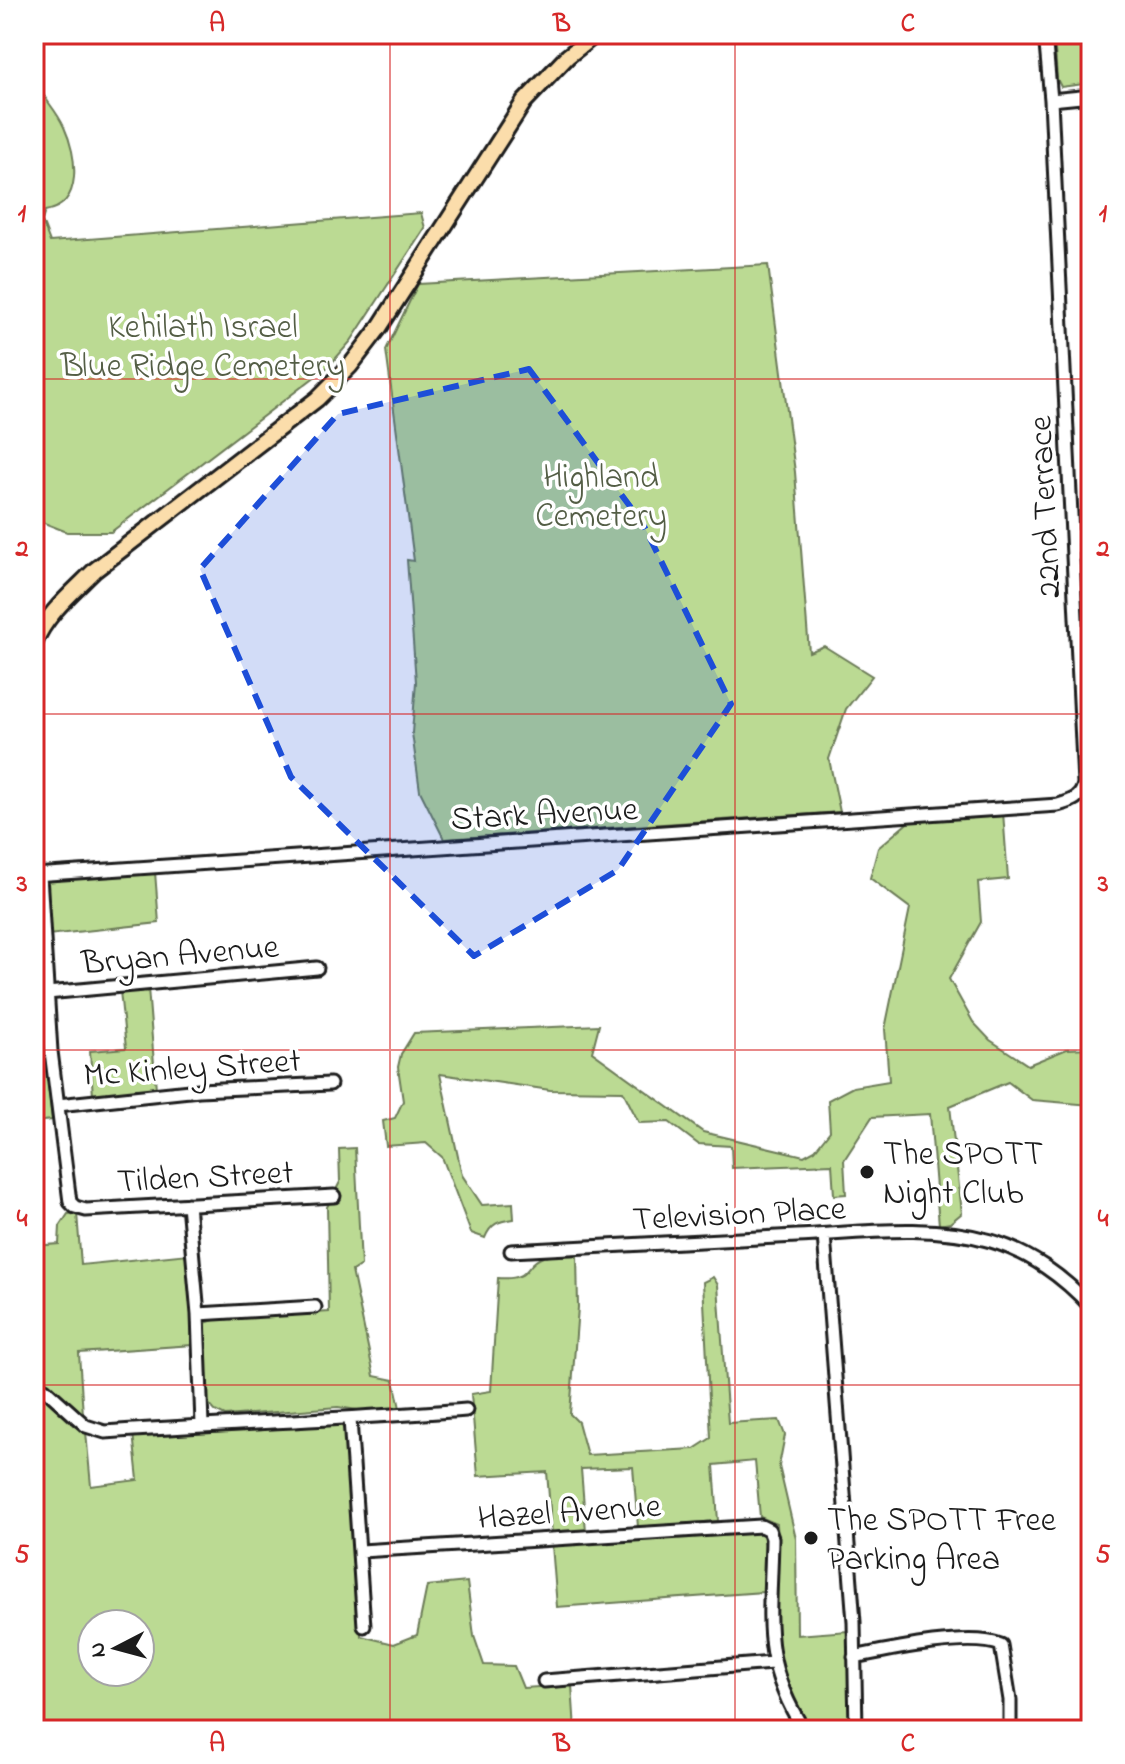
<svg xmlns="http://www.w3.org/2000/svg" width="1125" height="1764" font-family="'Indie Flower',sans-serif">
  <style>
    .green { fill: #bbda93; stroke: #6c7b58; stroke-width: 2; fill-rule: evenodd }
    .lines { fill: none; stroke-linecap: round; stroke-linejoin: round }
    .minor-casing { stroke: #1c1c1c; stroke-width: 17 }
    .major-casing { stroke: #1c1c1c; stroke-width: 20 }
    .minor { stroke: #fff; stroke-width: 11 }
    .major { stroke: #fbddab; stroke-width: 14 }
    .marked { fill: #1d4ed8; fill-opacity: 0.2; stroke: #1d4ed8; stroke-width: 6; stroke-dasharray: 16 10; stroke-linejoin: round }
    .grid { fill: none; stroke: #d62828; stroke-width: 2; stroke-opacity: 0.55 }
    .poi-dot { fill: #1c1c1c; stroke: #fff; stroke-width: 3 }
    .labels { text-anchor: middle; stroke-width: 7; stroke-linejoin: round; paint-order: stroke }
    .park-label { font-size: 34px; fill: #545e46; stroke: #fff }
    .street-label { font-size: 34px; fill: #1c1c1c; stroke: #fff }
    .poi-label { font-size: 34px; fill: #1c1c1c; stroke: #fff; text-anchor: start }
    .neatline { fill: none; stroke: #d62828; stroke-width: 3 }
    .grid-label { font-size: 26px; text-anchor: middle; font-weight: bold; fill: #d62828 }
  </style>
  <rect width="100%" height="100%" fill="#fff"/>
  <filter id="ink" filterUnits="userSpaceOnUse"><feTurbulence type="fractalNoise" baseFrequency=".0125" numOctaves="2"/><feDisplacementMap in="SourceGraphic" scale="16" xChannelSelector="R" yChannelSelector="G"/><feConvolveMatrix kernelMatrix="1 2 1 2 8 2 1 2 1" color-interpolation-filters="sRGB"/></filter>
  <g filter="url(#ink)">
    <!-- green -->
    <path class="green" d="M 1054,34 L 1091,34 L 1091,83 L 1061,87 L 1057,79 Z
      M 34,79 C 42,97 56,109 64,127 C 77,155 84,205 45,211 L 42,221 L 50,242 L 421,213 L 425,228 L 351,341 L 329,366 L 111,532 L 67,532 L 34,519 Z
      M 768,265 L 795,472 L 809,652 L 824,646 L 872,676 L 846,709 L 829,759 L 840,812 L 444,839 L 420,791 L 412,733 L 416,682 L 407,560 L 414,561 L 386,350 L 418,284 Z
      M 1003,812 L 1008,879 L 978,882 L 981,922 L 949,979 L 973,1022 L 990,1040 L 1028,1065 L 1067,1049 L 1091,1048 L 1091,1105 L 1032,1100 L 1008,1082 L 950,1106 L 962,1213 L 950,1223 L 939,1225 L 930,1114 L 872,1117 L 844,1160 L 846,1194 L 834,1195 L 832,1164 L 732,1168 L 731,1146 L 698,1144 L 669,1122 L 639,1123 L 623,1091 L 550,1090 L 440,1074 L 462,1175 L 482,1205 L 513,1203 L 514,1219 C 499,1221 491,1223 485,1238 L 471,1233 L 442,1157 L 426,1143 L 386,1146 L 383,1121 L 395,1118 L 403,1101 L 398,1067 L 401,1054 L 414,1033 L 599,1025 L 592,1052 L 703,1132 L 804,1156 L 815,1150 L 830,1131 L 828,1100 L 853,1087 L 889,1081 L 885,1029 L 910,908 L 870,878 L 878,848 L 912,819 Z
      M 155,872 L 159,923 L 48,935 L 45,886 L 48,881 Z
      M 148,988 L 156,1089 L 93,1096 L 90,1051 L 126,1048 L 120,991 Z
      M 34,999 L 40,1005 L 52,1120 L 34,1122 Z
      M 355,1148 L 361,1265 L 352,1271 L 374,1376 L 394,1380 L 400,1408 L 364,1411 L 338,1407 L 225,1416 L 215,1411 L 208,1403 L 205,1323 L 214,1320 L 329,1312 L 327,1207 L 340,1182 L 339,1149 Z
      M 77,1213 L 81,1265 L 188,1254 L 193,1345 L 79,1353 L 83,1415 L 55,1390 L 34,1379 L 34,1246 L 59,1244 L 60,1226 L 68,1214 Z
      M 577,1255 L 578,1307 L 570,1414 L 578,1422 L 587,1455 L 694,1449 L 711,1438 L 703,1282 L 713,1277 L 718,1285 L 728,1423 L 779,1420 L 785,1435 L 779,1466 L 796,1539 L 797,1635 L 848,1631 L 851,1730 L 812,1730 C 758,1658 783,1604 777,1524 L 760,1517 L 755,1461 L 714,1465 L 718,1521 L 638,1527 L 633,1467 L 581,1469 L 586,1531 L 552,1534 L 547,1472 L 478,1476 L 471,1394 L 491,1391 L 498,1278 C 533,1281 523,1264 543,1257 C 553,1255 566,1256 577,1255 Z
      M 34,1392 L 39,1393 L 74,1426 L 86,1432 L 91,1486 L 138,1480 L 133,1433 L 334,1423 L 342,1426 L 346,1434 L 361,1636 L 394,1644 L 417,1635 L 427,1586 L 467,1582 L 474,1636 L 484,1665 L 514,1666 L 523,1688 L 572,1685 L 575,1730 L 34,1730 ZM 92,1624 L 140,1624 L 140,1672 L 92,1672 Z
      M 757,1531 L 763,1535 L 765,1544 L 763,1592 L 557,1607 L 552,1545 Z"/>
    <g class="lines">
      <defs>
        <path id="minor" d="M 1051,100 L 1091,96
          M 34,616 L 38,633
          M 34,875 L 1058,805 C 1071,801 1081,799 1084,784 L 1051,100 L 1045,34
          M 40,875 L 51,1051 L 70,1202 L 75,1207 L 86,1210 L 334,1196
          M 47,993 L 317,968
          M 58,1105 L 199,1090 L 330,1084
          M 188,1204 L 198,1314 L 202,1425
          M 824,1235 L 854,1622 L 856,1730
          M 511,1251 C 606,1246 702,1241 797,1236 C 860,1233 929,1223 991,1241 C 1029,1252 1064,1277 1091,1307
          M 198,1314 L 315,1307
          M 34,1385 L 45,1389 L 86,1426 L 105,1432 C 225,1424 346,1419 466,1410
          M 350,1419 L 364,1626
          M 361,1551 L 761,1526 L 769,1530 L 772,1538 C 771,1616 759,1659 804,1730
          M 854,1657 C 888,1650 970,1632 1001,1645 L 1010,1700 L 1010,1730
          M 544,1681 L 773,1663"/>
        <path id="major" d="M 34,644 C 45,615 73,592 95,570 L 317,399 L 350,366 L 379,328 L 524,102 L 568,56 L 596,34"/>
      </defs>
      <!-- minor casing -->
      <use href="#minor" class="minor-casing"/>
      <!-- major casing -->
      <use href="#major" class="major-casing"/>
      <!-- minor -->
      <use href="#minor" class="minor"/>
      <!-- major -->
      <use href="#major" class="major"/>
    </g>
  </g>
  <!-- marked area -->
  <path class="marked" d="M 529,369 L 643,524 L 731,704 L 618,870 L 474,956 L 291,777 L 200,569 L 338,414 Z"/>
  <!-- grid -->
  <path class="grid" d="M 390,34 L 390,1730M 735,34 L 735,1730M 34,379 L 1091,379M 34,714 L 1091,714M 34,1050 L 1091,1050M 34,1385 L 1091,1385"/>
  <!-- markers -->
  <g class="poi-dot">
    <circle cx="867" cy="1172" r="8"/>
    <circle cx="811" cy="1538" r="8"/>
  </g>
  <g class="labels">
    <!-- park labels -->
    <g class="park-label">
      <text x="203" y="337">Kehilath Israel<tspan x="203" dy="39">Blue Ridge Cemetery</tspan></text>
      <text x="601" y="487">Highland<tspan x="601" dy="39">Cemetery</tspan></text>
    </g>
    <!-- street labels -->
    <g class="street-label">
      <text transform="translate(1043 507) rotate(-93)" y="12">22nd Terrace</text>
      <text transform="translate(544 812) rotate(-3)" y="12">Stark Avenue</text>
      <text transform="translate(180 953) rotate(-5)" y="12">Bryan Avenue</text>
      <text transform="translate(192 1066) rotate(-4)" y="12">Mc Kinley Street</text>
      <text transform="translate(205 1175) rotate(-3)" y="12">Tilden Street</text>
      <text transform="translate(739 1212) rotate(-3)" y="12">Television Place</text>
      <text transform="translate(569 1510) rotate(-4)" y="12">Hazel Avenue</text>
    </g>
    <!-- poi labels -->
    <g class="poi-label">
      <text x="883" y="1164">The SPOTT<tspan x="883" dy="39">Night Club</tspan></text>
      <text x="827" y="1530">The SPOTT Free<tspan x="827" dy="39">Parking Area</tspan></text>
    </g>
  </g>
  <!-- margin -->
  <rect width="1125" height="1764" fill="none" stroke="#fff" stroke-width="88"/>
  <!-- north arrow -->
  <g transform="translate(116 1648) rotate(264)"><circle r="38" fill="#ffffff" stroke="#a4a4a4" stroke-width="2"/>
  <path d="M0-6L14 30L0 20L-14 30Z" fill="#1c1c1c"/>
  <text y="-12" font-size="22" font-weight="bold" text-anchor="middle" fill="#1c1c1c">N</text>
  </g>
  <rect x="44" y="44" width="1037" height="1676" class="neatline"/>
  <g class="grid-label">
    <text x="217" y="31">A</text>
    <text x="562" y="31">B</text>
    <text x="908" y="31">C</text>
    <text x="22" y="221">1</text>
    <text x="1103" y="221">1</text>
    <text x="22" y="556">2</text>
    <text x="1103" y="556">2</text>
    <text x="22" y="891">3</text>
    <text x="1103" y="891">3</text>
    <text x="22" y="1226">4</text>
    <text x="1103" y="1226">4</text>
    <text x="22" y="1562">5</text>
    <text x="1103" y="1562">5</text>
    <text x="217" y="1751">A</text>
    <text x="562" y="1751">B</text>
    <text x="908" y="1751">C</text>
  </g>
</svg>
